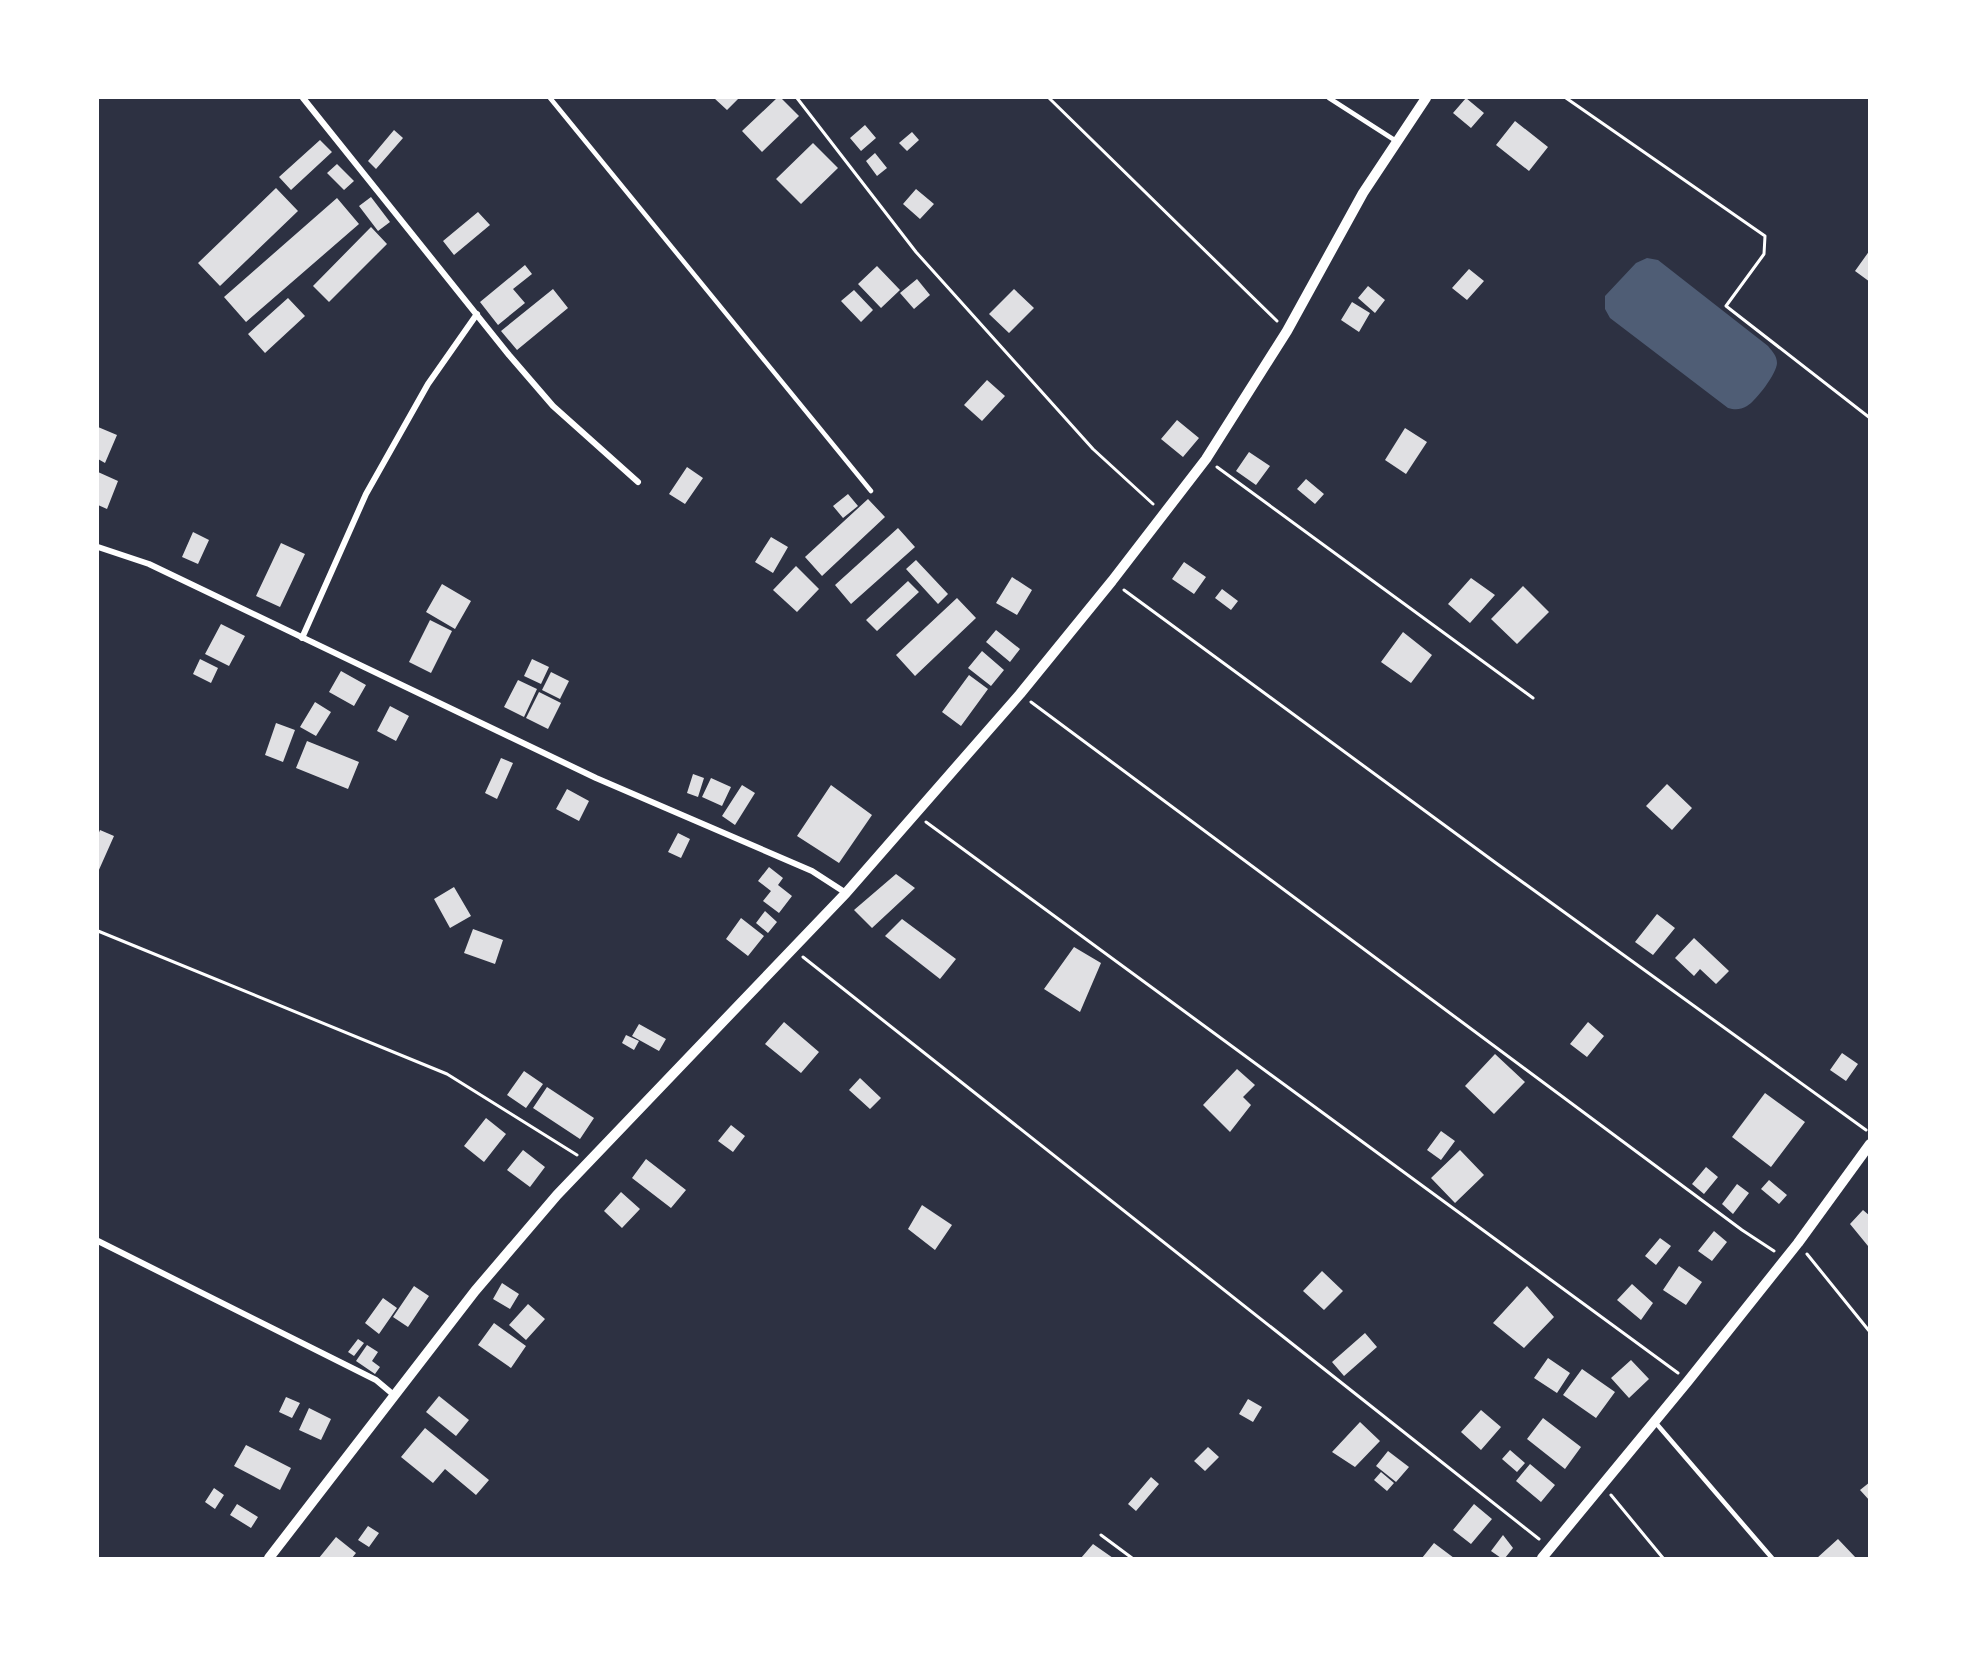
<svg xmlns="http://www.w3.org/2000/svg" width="1967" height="1656" font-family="Signika,sans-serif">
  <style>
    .water { fill: #4f5d75 }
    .building { fill: #e0e0e3 }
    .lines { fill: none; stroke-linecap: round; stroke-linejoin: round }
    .path { stroke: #fff; stroke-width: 3 }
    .service { stroke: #fff; stroke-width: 4.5 }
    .minor { stroke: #fff; stroke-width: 6 }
    .tertiary { stroke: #fff; stroke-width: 10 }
  </style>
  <rect width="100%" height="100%" fill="#2d3142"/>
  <!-- water -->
  <path class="water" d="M 1647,258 L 1658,260 L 1768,346 C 1772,351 1777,356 1777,363 C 1777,373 1756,401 1747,406 C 1740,410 1735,410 1728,408 L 1610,318 L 1605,309 L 1605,296 L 1636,263 Z"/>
  <!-- building -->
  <path class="building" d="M 714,98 L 739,98 L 727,110 Z
    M 777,98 L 781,98 L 799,116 L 762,152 L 742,131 Z
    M 1466,98 L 1484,113 L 1471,128 L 1453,113 Z
    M 1515,121 L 1548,147 L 1529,171 L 1496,145 Z
    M 865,125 L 876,138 L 861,151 L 850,138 Z
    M 394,130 L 403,138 L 376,169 L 368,161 Z
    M 912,132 L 919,140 L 907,151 L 899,143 Z
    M 320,140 L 332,152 L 291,190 L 279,177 Z
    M 813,143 L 838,168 L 801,204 L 776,179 Z
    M 875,153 L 887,168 L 877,176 L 866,161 Z
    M 337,164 L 354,181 L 344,190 L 327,173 Z
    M 276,188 L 298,211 L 220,286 L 198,263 Z
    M 916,189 L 934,204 L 920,219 L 903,204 Z
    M 371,197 L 390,222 L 378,231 L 359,206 Z
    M 337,198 L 359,224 L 246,322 L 224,297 Z
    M 478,212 L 490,225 L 454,255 L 443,241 Z
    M 371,227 L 387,244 L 329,302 L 313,286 Z
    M 1870,250 L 1870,282 L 1855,271 Z
    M 525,265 L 532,274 L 513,289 L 525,303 L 498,325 L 480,302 Z
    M 877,266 L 900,290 L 881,308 L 858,284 Z
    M 1469,269 L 1484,281 L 1467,300 L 1452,288 Z
    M 917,279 L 930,295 L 914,309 L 900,293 Z
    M 1368,286 L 1385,300 L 1375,313 L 1358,298 Z
    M 553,289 L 568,308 L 517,350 L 501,331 Z
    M 1014,289 L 1034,308 L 1009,333 L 989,314 Z
    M 854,290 L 873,310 L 861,322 L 841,301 Z
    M 288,298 L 305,316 L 265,353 L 248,334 Z
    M 1352,302 L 1370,313 L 1359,332 L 1341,320 Z
    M 987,380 L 1005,396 L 982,421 L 964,405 Z
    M 1177,420 L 1199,438 L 1183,457 L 1161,439 Z
    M 98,427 L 117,435 L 105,463 L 98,459 Z
    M 1405,428 L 1427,442 L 1406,474 L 1385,460 Z
    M 1249,452 L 1270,466 L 1256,485 L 1236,471 Z
    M 687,467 L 703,478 L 685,504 L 669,494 Z
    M 98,472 L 118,481 L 107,509 L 98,505 Z
    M 1306,479 L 1324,494 L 1315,504 L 1297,489 Z
    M 848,494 L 858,506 L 843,518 L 833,506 Z
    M 868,499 L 885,517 L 822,576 L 805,557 Z
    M 898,528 L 915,547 L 851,604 L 835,585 Z
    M 193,532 L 209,540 L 198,564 L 182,557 Z
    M 771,537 L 788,547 L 773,573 L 755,562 Z
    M 281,543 L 305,554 L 280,607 L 256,596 Z
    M 916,560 L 948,594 L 938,604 L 906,569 Z
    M 1184,562 L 1206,577 L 1194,594 L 1172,579 Z
    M 796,566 L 819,589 L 797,612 L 773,590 Z
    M 1012,577 L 1032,590 L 1017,615 L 996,603 Z
    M 1471,578 L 1495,595 L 1470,623 L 1448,604 Z
    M 908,581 L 919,592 L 877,631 L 866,620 Z
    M 442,584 L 471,601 L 455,629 L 426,612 Z
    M 1523,586 L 1549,612 L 1517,644 L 1491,619 Z
    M 1222,589 L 1238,601 L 1231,610 L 1215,598 Z
    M 957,598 L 976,618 L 915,676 L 896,655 Z
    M 430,620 L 452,631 L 431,673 L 409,662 Z
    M 221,624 L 245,636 L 229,666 L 205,654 Z
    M 996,630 L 1020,649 L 1010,662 L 986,642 Z
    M 1403,632 L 1432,655 L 1411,683 L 1381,662 Z
    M 982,651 L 1004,670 L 991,686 L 968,668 Z
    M 200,659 L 218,668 L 211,683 L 193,674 Z
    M 532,659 L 549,667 L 541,684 L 524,676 Z
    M 341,671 L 366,685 L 354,706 L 329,692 Z
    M 551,672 L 569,681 L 560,699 L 542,690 Z
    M 969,675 L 988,689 L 961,726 L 942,712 Z
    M 518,680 L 537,689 L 524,717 L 504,707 Z
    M 539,692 L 561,703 L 548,729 L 526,718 Z
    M 315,702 L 331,712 L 316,736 L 300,727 Z
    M 390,706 L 409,716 L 396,741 L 377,731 Z
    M 276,723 L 295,730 L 283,762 L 265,755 Z
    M 307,741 L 359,762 L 348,789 L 296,768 Z
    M 501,758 L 513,763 L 497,799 L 485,793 Z
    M 693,774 L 704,778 L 698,797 L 687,793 Z
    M 711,778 L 731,787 L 722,806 L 702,797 Z
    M 1667,784 L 1692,808 L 1672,830 L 1646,806 Z
    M 742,785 L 755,793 L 735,825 L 722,816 Z
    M 831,785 L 872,815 L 839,863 L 797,836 Z
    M 567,789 L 589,801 L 579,821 L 556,809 Z
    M 100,830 L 114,836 L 98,872 L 98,835 Z
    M 678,833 L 690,839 L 681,858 L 668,852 Z
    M 769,867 L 783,878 L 778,885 L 792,896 L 779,913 L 763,901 L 771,891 L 758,881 Z
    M 896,874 L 915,888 L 872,928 L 854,910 Z
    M 454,887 L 471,916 L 450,928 L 434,899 Z
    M 765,911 L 777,922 L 768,933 L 756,923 Z
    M 1657,914 L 1675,928 L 1653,955 L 1635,942 Z
    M 741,918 L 764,936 L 748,956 L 726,939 Z
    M 902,919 L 956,959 L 940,979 L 885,936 Z
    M 473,929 L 503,940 L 495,964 L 464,953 Z
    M 1694,938 L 1729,971 L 1716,984 L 1700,969 L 1694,976 L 1675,958 Z
    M 1074,947 L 1101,963 L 1080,1012 L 1044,989 Z
    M 784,1022 L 819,1052 L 801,1073 L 765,1044 Z
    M 1588,1022 L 1604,1036 L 1587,1057 L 1570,1044 Z
    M 639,1024 L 666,1039 L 659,1051 L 632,1036 Z
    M 626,1035 L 639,1041 L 634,1050 L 622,1043 Z
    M 1842,1053 L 1858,1064 L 1846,1081 L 1830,1070 Z
    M 1495,1054 L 1525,1082 L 1494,1114 L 1465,1086 Z
    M 1237,1069 L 1255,1085 L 1243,1097 L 1251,1105 L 1230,1132 L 1203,1105 Z
    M 524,1071 L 543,1084 L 526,1108 L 507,1095 Z
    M 860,1078 L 881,1098 L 870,1109 L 849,1090 Z
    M 547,1087 L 594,1118 L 580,1139 L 533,1108 Z
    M 1765,1093 L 1805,1122 L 1771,1167 L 1732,1137 Z
    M 486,1118 L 506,1134 L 484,1162 L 464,1146 Z
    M 731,1125 L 745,1136 L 733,1152 L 718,1141 Z
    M 1441,1131 L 1455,1141 L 1441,1160 L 1427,1150 Z
    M 523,1150 L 545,1167 L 530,1187 L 507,1170 Z
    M 1460,1150 L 1484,1175 L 1455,1203 L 1431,1178 Z
    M 646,1159 L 686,1190 L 671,1208 L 632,1178 Z
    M 1706,1167 L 1718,1177 L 1704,1194 L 1692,1184 Z
    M 1769,1180 L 1787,1195 L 1779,1204 L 1761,1189 Z
    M 1737,1184 L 1749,1193 L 1733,1214 L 1722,1204 Z
    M 621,1192 L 640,1209 L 622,1228 L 604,1211 Z
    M 922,1205 L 952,1225 L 935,1250 L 908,1229 Z
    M 1863,1210 L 1870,1216 L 1870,1244 L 1868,1246 L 1850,1224 Z
    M 1714,1231 L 1727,1242 L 1712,1261 L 1698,1251 Z
    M 1660,1238 L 1671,1246 L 1656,1265 L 1645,1256 Z
    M 1679,1266 L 1702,1282 L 1686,1305 L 1663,1290 Z
    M 1322,1271 L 1343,1291 L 1324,1310 L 1303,1291 Z
    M 502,1283 L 519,1294 L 510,1309 L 493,1299 Z
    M 1632,1284 L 1653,1303 L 1641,1320 L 1617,1300 Z
    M 414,1286 L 429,1296 L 408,1327 L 393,1317 Z
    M 1527,1286 L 1554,1317 L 1524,1348 L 1493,1323 Z
    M 383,1298 L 397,1308 L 379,1334 L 365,1323 Z
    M 528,1304 L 545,1319 L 526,1340 L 509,1325 Z
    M 494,1323 L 526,1346 L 511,1368 L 478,1345 Z
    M 1365,1333 L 1377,1347 L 1344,1376 L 1332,1362 Z
    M 358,1339 L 364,1343 L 354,1356 L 348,1352 Z
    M 367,1345 L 378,1352 L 372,1361 L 380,1367 L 375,1374 L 356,1361 Z
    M 1548,1358 L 1570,1373 L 1557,1393 L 1534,1378 Z
    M 1631,1360 L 1649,1379 L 1629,1398 L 1611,1378 Z
    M 1582,1369 L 1615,1392 L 1596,1418 L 1563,1395 Z
    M 439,1396 L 469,1420 L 456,1436 L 426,1412 Z
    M 286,1397 L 300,1403 L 292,1418 L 279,1412 Z
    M 1248,1399 L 1262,1407 L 1253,1422 L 1239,1414 Z
    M 309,1408 L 331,1419 L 321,1440 L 299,1430 Z
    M 1481,1410 L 1501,1427 L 1481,1450 L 1461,1432 Z
    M 1543,1418 L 1581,1447 L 1565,1469 L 1527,1439 Z
    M 1360,1422 L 1380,1441 L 1355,1467 L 1332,1452 Z
    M 425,1428 L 489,1480 L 476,1495 L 445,1469 L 433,1483 L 401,1457 Z
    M 246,1445 L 291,1468 L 280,1490 L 234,1466 Z
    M 1208,1447 L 1219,1457 L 1205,1471 L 1194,1461 Z
    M 1510,1450 L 1525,1463 L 1517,1472 L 1502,1459 Z
    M 1388,1451 L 1409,1467 L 1396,1482 L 1376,1466 Z
    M 1530,1464 L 1555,1485 L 1541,1502 L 1516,1481 Z
    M 1381,1472 L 1394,1483 L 1387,1491 L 1374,1480 Z
    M 1151,1477 L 1159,1484 L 1136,1511 L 1128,1504 Z
    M 1870,1482 L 1870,1501 L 1860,1490 Z
    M 214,1488 L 224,1495 L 215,1509 L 205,1502 Z
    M 237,1504 L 258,1517 L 251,1528 L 230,1515 Z
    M 1474,1504 L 1492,1519 L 1471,1544 L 1453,1530 Z
    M 368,1526 L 379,1533 L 369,1547 L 358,1540 Z
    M 1503,1535 L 1513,1548 L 1505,1558 L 1501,1558 L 1491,1551 Z
    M 336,1537 L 356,1553 L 352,1558 L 319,1558 Z
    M 1838,1539 L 1856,1558 L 1817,1558 Z
    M 1434,1543 L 1454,1558 L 1422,1558 Z
    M 1093,1544 L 1113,1558 L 1081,1558 Z"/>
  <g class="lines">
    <!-- path -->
    <path class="path" d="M 797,98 L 916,252 L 1093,449 L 1153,504
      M 1049,98 L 1277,321
      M 1566,98 L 1765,236 L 1764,254 L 1726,306 L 1870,418
      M 1217,467 L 1533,698
      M 1124,590 L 1496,863 L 1866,1130
      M 1031,702 L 1742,1230 L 1774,1251
      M 926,822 L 1678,1373
      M 98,931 L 447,1074 L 577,1155
      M 803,957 L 1539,1539
      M 1807,1254 L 1870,1332
      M 1611,1495 L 1663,1558
      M 1101,1535 L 1132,1558"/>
    <!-- service -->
    <path class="service" d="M 550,98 L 871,491
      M 1329,98 L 1396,141
      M 1655,1422 L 1772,1558"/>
    <!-- minor -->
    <path class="minor" d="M 303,98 L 509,355 L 553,406 L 638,482
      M 98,547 L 149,564 L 596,778 L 812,871 L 846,893
      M 302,638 L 366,494 L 428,384 L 477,314
      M 98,1241 L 376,1380 L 395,1396"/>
    <!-- tertiary -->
    <path class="tertiary" d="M 269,1558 L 475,1291 L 557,1195 L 846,893 L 1020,694 L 1112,581 L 1206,459 L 1287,331 L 1363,193 L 1426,98
      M 1542,1558 L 1688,1381 L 1798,1243 L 1870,1144"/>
  </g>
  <!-- border -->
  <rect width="1967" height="1656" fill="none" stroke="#ffffff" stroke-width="198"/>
</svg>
